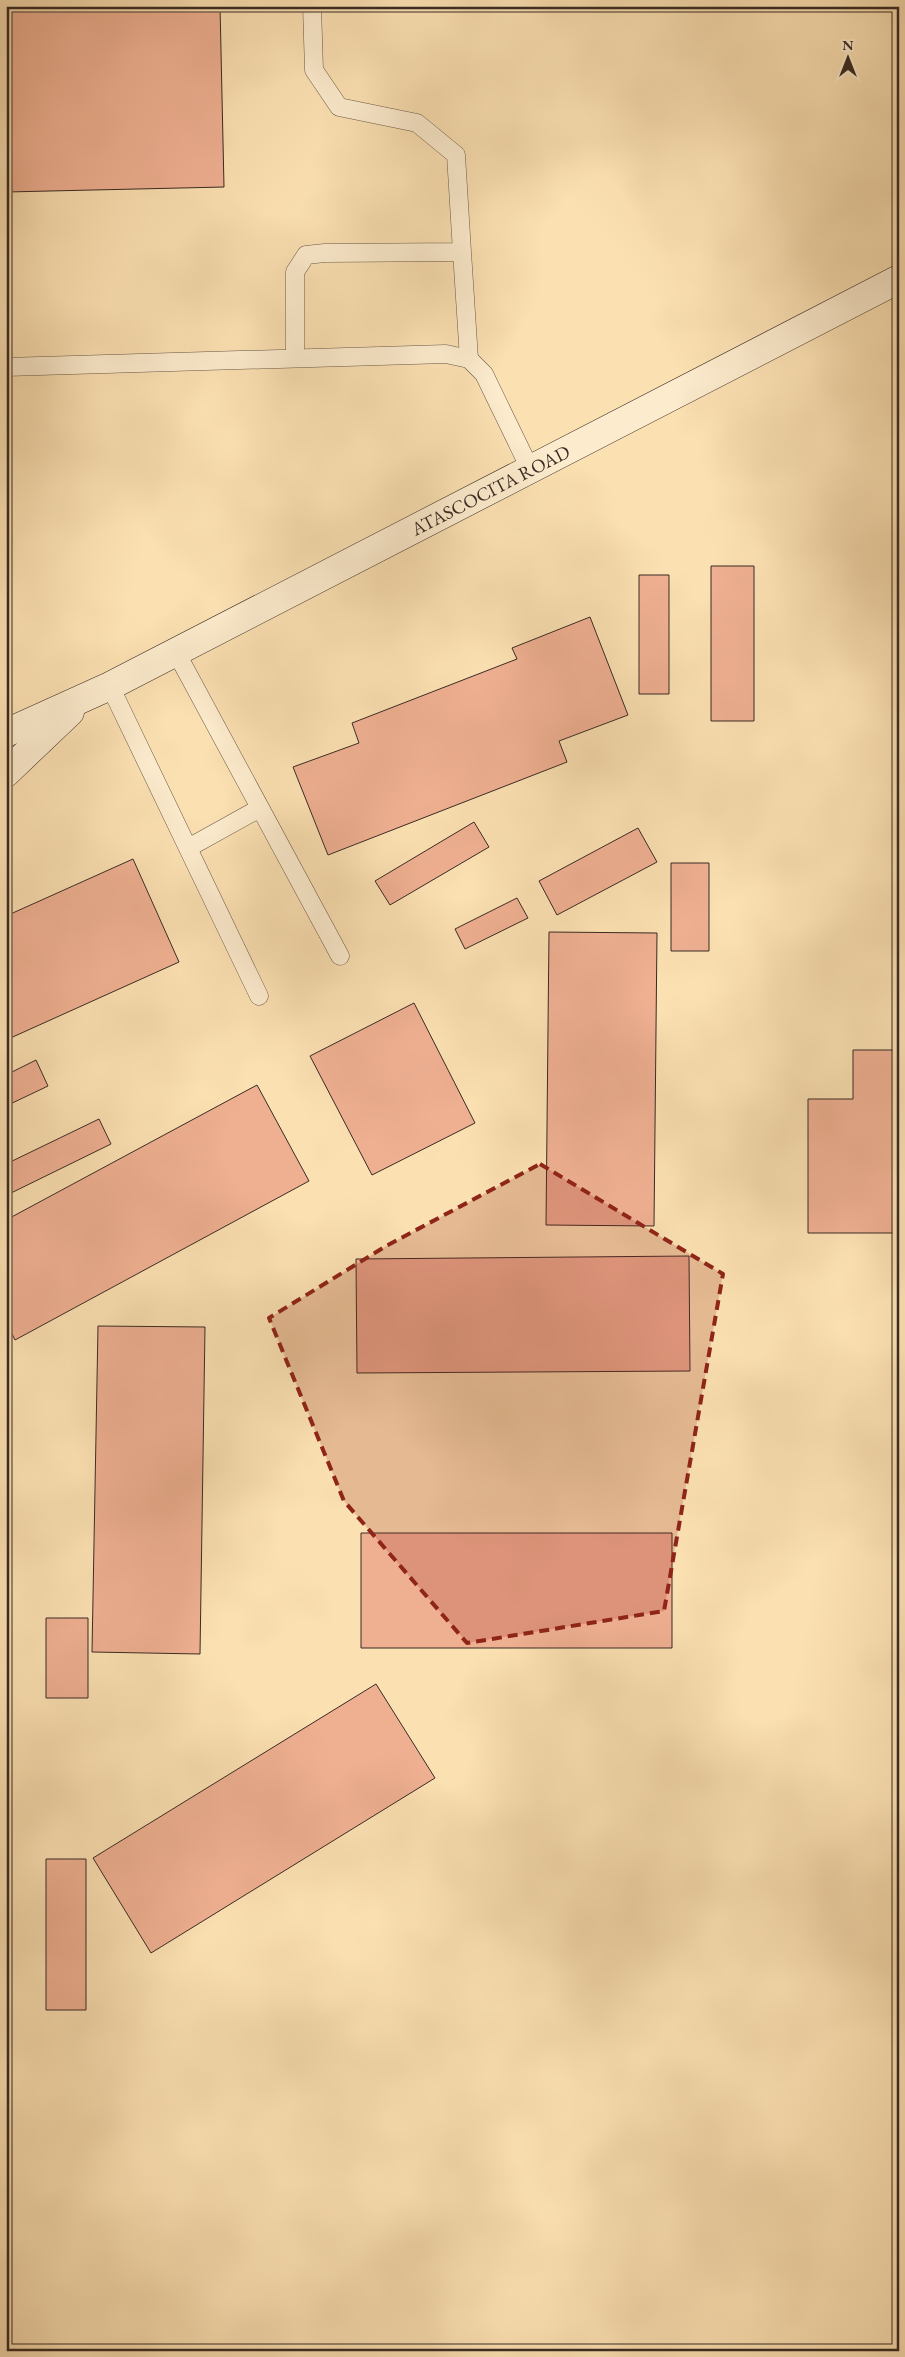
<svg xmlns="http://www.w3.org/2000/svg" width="905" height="2357" font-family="'EB Garamond',serif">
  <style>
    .building { fill: #efb092; stroke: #392b24 }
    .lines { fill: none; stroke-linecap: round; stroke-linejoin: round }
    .service-casing { stroke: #6a5848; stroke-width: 19 }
    .secondary-casing { stroke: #392b24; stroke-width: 29 }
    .service { stroke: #fcebcd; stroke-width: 18 }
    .secondary { stroke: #fcebcd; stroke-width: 28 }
    .marked { fill: #8f2418; fill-opacity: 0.2; stroke: #8f2418; stroke-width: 4; stroke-dasharray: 10 6; stroke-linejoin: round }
    .labels { text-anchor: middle; stroke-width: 5; stroke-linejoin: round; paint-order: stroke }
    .street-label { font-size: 19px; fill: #392b24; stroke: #fcebcd }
  </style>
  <rect width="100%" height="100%" fill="#fbe0b2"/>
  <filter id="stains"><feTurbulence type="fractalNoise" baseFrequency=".004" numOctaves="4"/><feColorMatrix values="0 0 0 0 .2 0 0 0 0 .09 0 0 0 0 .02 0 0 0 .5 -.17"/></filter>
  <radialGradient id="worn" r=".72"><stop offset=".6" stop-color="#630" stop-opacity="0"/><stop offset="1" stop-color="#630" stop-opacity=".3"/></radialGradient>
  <!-- building -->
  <path class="building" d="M 6,6 L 220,6 L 224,187 L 6,192 Z
    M 711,566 L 754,566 L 754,721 L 711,721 Z
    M 639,575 L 669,575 L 669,694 L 639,694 Z
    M 590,617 L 628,715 L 559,741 L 567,762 L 328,855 L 293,767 L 359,743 L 352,723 L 517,659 L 512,648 Z
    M 474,822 L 489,847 L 390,905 L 375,881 Z
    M 638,828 L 657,862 L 557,915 L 539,881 Z
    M 133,859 L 179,962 L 6,1040 L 6,916 Z
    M 671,863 L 709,863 L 709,951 L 671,951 Z
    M 517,898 L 528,918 L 465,949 L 455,929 Z
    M 549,932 L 657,933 L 654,1226 L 546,1225 Z
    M 414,1003 L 475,1123 L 372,1175 L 310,1056 Z
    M 853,1050 L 899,1050 L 899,1233 L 808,1233 L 808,1099 L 853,1099 Z
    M 36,1060 L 48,1086 L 6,1106 L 6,1075 Z
    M 257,1085 L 309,1181 L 15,1340 L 6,1322 L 6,1220 Z
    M 99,1119 L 111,1144 L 9,1194 L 6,1189 L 6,1164 Z
    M 689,1256 L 690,1371 L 357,1373 L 356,1259 Z
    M 98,1326 L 205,1327 L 200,1654 L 92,1652 Z
    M 361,1533 L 672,1533 L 672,1648 L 361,1648 Z
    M 46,1618 L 88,1618 L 88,1698 L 46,1698 Z
    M 376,1684 L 435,1778 L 151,1953 L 93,1858 Z
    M 46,1859 L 86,1859 L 86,2010 L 46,2010 Z"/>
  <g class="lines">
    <defs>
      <path id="service" d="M 312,6 L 314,70 L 339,107 L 417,123 L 456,155 L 462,252
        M 295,358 L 295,272 L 306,255 L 325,253 L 462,252 L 469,359
        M 6,367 L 446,354 L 469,359 L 484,374 L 530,469
        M 176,652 L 340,956
        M 110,686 L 259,996
        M 188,848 L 260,808"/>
      <g id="secondary">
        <path id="s1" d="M 6,733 L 110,686 L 899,279"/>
        <path d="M 6,773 L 70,712"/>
      </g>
    </defs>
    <!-- service casing -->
    <use href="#service" class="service-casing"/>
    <!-- secondary casing -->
    <use href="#secondary" class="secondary-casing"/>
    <!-- service -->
    <use href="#service" class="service"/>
    <!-- secondary -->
    <use href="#secondary" class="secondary"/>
  </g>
  <!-- marked area -->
  <path class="marked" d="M 540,1164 L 723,1274 L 664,1611 L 467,1643 L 344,1501 L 269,1318 L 386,1246 Z"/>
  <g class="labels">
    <!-- street labels -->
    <g class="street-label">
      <text dy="7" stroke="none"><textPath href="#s1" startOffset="542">ATASCOCITA ROAD</textPath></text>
    </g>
  </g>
  <!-- margin -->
  <rect width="905" height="2357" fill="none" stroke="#fbe0b2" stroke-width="25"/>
  <rect x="8" y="8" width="890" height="2342" fill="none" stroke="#392b24" stroke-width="2.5"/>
  <rect x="12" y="12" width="880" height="2332" fill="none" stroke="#392b24"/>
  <!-- north arrow -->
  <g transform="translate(848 58)" stroke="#fcebcd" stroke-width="4" paint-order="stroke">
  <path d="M0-4L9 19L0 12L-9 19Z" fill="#392b24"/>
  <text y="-8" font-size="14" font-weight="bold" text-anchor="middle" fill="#392b24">N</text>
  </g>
  <rect width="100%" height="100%" filter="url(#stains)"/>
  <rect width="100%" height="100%" fill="url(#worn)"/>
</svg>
